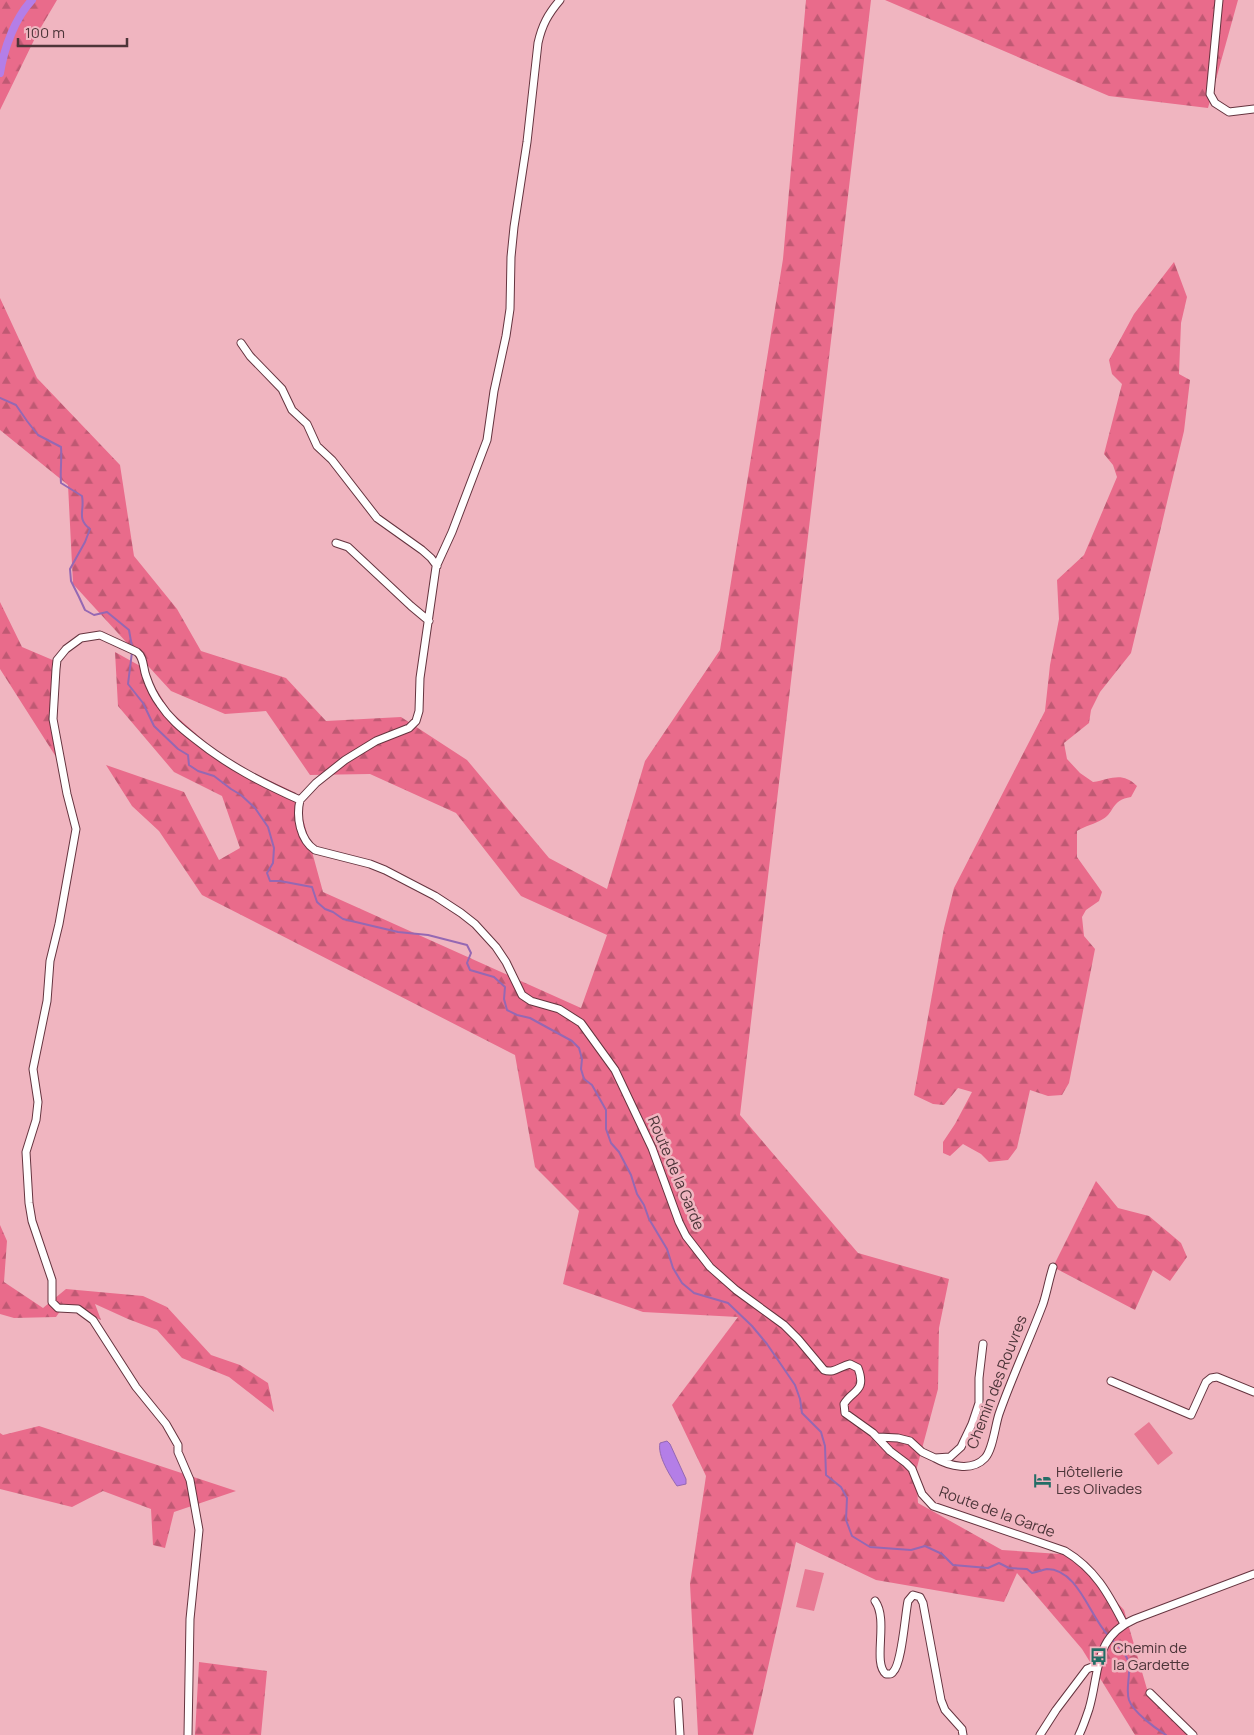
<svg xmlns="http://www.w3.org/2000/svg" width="1254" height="1735" font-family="Manrope,sans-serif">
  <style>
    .forest { fill: url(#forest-firs) }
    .pitch { fill: #e87993 }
    .water { fill: #b47ee7; stroke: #9568b3 }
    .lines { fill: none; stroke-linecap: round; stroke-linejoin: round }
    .stream { stroke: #9568b3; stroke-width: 2 }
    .canal { stroke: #b47ee7; stroke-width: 8 }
    .street-casing { stroke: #65343f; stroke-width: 9 }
    .street { stroke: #fff; stroke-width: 7 }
    .labels { text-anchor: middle; stroke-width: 5; stroke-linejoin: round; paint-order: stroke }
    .street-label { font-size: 15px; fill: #4d3539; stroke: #f0b5c0 }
    .poi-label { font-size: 15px; fill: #4d3539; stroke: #f0b5c0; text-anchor: start }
  </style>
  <defs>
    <pattern id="forest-firs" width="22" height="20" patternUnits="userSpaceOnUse" patternTransform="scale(1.25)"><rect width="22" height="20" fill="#e96b8b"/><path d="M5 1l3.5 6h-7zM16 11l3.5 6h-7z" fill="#bf5973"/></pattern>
  </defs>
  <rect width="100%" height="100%" fill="#f0b5c0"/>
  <!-- forest -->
  <path class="forest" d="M 0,0 L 57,0 L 37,34 L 0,110 Z
    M 806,0 L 871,0 L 740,1115 L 858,1253 L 949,1279 L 939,1328 L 938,1389 L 916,1471 L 918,1503 L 1002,1550 L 1074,1555 L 1124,1610 L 1149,1696 L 1196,1735 L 1135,1735 L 1082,1649 L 1017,1573 L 1004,1602 L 876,1580 L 796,1542 L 753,1735 L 698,1735 L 690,1584 L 706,1476 L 672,1405 L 738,1317 L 643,1312 L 563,1284 L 579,1211 L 535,1167 L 515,1055 L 202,895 L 159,831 L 132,806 L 106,765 L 184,792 L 219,860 L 240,848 L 222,796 L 174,772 L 118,706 L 115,652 L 142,667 L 170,711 L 226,760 L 296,793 L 323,892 L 581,1008 L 607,935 L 521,896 L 456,813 L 370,774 L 310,775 L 266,711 L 225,714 L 171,691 L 73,584 L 68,485 L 0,430 L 0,298 L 37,378 L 120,465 L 134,556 L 177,609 L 201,651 L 286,678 L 326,721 L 401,717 L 467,760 L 549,858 L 607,889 L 645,761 L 720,650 L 783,259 Z
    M 885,0 L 1238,0 L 1208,108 L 1109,96 Z
    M 1174,262 L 1187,297 L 1181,323 L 1179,374 L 1190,380 L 1184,431 L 1131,653 L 1100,692 L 1091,710 L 1089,723 L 1064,743 L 1067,759 L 1080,773 L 1093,782 C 1111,779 1122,771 1137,786 L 1131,797 C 1111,800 1115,812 1103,819 C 1095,824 1085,826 1077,831 L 1077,857 L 1102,892 L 1099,901 L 1086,910 L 1082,917 L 1084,936 L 1095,949 L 1069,1083 L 1062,1095 L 1048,1096 L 1030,1090 L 1017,1148 L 1008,1160 L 989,1162 L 981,1154 L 963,1144 L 950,1156 L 943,1153 L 943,1142 L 955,1124 L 972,1092 L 958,1088 L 944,1105 L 933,1104 L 914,1095 L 944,928 L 954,888 L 1045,711 L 1050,665 L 1059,619 L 1057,580 L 1084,555 L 1117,477 L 1113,465 L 1104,454 L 1122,384 L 1112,374 L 1109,360 L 1134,314 Z
    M 0,602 L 22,647 L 55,661 L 58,760 L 0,669 Z
    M 1096,1181 L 1118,1208 L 1149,1216 L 1181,1243 L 1187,1257 L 1170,1281 L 1153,1270 L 1135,1310 L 1053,1267 Z
    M 0,1225 L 7,1241 L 4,1282 L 43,1308 L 66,1289 L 143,1296 L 167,1307 L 211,1355 L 240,1365 L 268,1383 L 274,1412 L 229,1377 L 182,1358 L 157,1330 L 128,1319 L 95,1304 L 101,1320 L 65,1304 L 56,1317 L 14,1318 L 0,1314 Z
    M 39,1426 L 236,1491 L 174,1512 L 165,1548 L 153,1545 L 151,1509 L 103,1491 L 72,1507 L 0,1489 L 0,1433 L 3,1435 Z
    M 199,1662 L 267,1671 L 261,1735 L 195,1735 Z"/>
  <!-- pitch -->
  <path class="pitch" d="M 1149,1422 L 1173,1453 L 1158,1465 L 1134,1434 Z
    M 805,1569 L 824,1573 L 814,1611 L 796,1607 Z"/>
  <!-- water -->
  <path class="water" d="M 667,1441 L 670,1444 L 686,1479 L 686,1484 L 677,1486 C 670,1476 657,1455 660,1443 Z"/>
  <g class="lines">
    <!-- stream -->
    <path class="stream" d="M 0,398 L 16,405 L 27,421 L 38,435 L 61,447 C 62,460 60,471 61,483 L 82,496 C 85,511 76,518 90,529 L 85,542 L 70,569 L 71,581 L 79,597 L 85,610 L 94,615 L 107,612 L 129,630 L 132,647
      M 132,652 L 128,684 L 143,703 L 154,726 L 178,749 L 188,755 L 189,765 L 198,771 L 214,776 L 231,789 L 241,795 L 255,808 L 268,827 L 274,848 L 273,863 L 267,873 L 270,881 L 280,881 L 312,887 L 317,902 L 325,909 L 333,912 L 343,919 L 398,932 L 428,935 L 467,945 L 471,953 L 467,963 L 470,970 L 494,977 L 505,987 L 504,999 L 507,1010 L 517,1015 L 530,1018 L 572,1041 L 579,1048 L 582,1059 L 581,1069 L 584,1079 L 592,1085 L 606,1110 L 606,1129 L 611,1143 L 619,1152 L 631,1175 L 637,1194 L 644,1205 L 649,1219 L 667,1249 L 673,1268 L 682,1283 L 694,1293 L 728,1303 L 752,1326 L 767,1344 L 795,1385 L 800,1399 L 802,1413 L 821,1432 L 825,1446 L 826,1475 L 841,1487 L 847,1498 L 846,1520 L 852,1536 L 870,1547 L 911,1550 L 925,1546 L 942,1554 L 953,1565 L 988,1568 L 999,1563 L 1009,1568 L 1027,1569 L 1032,1573 C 1037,1572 1042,1570 1047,1569 C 1078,1569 1090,1617 1108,1635
      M 1111,1639 C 1121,1648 1131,1658 1129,1672 C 1129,1682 1126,1690 1129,1700 C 1133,1712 1155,1728 1166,1735"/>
    <!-- canal -->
    <path class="canal" d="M 0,73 C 4,48 15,18 32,0"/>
    <defs>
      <path id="street" d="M 1219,0 L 1210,94 L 1215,103 L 1229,112 L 1254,109
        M 241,343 L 250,356 L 282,389 L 292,410 L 307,424 L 317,446 L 332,460 L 377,518 L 422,550 L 431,558 L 437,566
        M 336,543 L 348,547 L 411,606 L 429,621
        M 300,800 C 296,817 300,840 315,850 L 370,864 L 385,870 L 435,896 L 461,913 L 475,924 L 496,947 L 506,962 L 522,995 L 531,1001 L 559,1009 L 581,1023 L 615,1070 L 652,1148 L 679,1222 L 686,1236 L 710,1267 L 736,1290 L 784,1325 L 798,1339 L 824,1370 C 834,1374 840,1366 850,1364 L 858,1368 C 867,1392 852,1390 844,1404 L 845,1413 L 873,1433 L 890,1451 L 906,1463 L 912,1469 L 922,1494 L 933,1506 L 1065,1551 C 1095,1569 1108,1593 1124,1624
        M 300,800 L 316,783 L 345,760 L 376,741 L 409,728 L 416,721 L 419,711 L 420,678 L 436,567 L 452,532 L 487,440 L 494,391 L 506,336 L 510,309 L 511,257 L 514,227 L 527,142 L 538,43 C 542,25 548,14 560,0
        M 1111,1381 L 1191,1415 L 1206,1382 L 1211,1378 L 1217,1377 L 1254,1392
        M 878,1437 L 898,1438 L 910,1441 L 922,1452 L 935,1458 L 950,1457 L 961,1447 L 972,1424 L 979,1403 L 979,1378 L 983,1344
        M 935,1458 C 949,1466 972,1472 985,1458 C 993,1449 995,1426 999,1414 C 1012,1377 1029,1341 1043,1304 C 1047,1292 1049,1279 1053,1267
        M 875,1601 C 889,1620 872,1663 886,1674 C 890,1674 891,1675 893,1672 C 902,1664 905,1615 908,1601 L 913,1595 L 920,1597 L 923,1603 L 941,1700 L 945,1710 L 962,1729 L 963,1735
        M 1150,1693 L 1193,1735
        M 678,1701 L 680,1735
        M 188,1735 L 190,1619 L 199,1530 L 190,1480 L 178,1452 L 178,1445 L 166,1424 L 136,1387 L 93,1320 L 78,1309 L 58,1308 L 52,1302 L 52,1280 L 32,1221 L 29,1203 L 26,1152 L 36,1120 L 38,1102 L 33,1069 L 47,1001 L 50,961 L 59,924 L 76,829 L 67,794 L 53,719 L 56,669 L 57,660 L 66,649 L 81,638 L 100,635 L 137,652 C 144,657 143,668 146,676 C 149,685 154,696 160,704 C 169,718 181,728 195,739 C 227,765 262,783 300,800
        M 1040,1735 L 1056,1710 L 1087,1669 L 1097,1665
        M 1079,1735 C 1083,1727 1086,1718 1089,1709 C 1100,1672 1093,1637 1135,1619 L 1254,1574"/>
    </defs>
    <!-- street casing -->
    <use href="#street" class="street-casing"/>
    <!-- street -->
    <use href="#street" class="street"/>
  </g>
  <!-- icons -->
  <defs>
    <symbol id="hotel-bare" viewBox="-9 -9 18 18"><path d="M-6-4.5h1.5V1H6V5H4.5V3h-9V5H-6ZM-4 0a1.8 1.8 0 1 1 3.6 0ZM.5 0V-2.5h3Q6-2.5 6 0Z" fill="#246d66" stroke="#f0b5c0" stroke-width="2.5" paint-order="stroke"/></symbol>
    <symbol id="bus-bare" viewBox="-9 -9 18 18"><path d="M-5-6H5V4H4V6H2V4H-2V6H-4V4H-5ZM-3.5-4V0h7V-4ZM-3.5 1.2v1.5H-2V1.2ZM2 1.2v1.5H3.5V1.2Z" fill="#246d66" stroke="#f0b5c0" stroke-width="2.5" paint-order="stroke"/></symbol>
  </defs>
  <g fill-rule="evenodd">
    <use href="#hotel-bare" x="1030" y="1468" width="25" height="25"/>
    <use href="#bus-bare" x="1086" y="1644" width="25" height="25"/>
  </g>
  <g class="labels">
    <!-- street labels -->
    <g class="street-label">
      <text transform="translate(676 1173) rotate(67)" y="5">Route de la Garde</text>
      <text transform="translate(997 1382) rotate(-69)" y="5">Chemin des Rouvres</text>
      <text transform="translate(997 1512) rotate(20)" y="5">Route de la Garde</text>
    </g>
    <!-- poi labels -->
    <g class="poi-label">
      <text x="1056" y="1477">Hôtellerie<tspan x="1056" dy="17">Les Olivades</tspan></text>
      <text x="1113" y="1653">Chemin de<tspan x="1113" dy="17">la Gardette</tspan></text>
    </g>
  </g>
  <!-- scale -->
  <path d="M18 38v8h109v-8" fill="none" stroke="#4d3539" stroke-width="2.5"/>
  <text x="25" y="38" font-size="15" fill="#4d3539" stroke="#f0b5c0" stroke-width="4" paint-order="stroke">100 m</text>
</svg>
